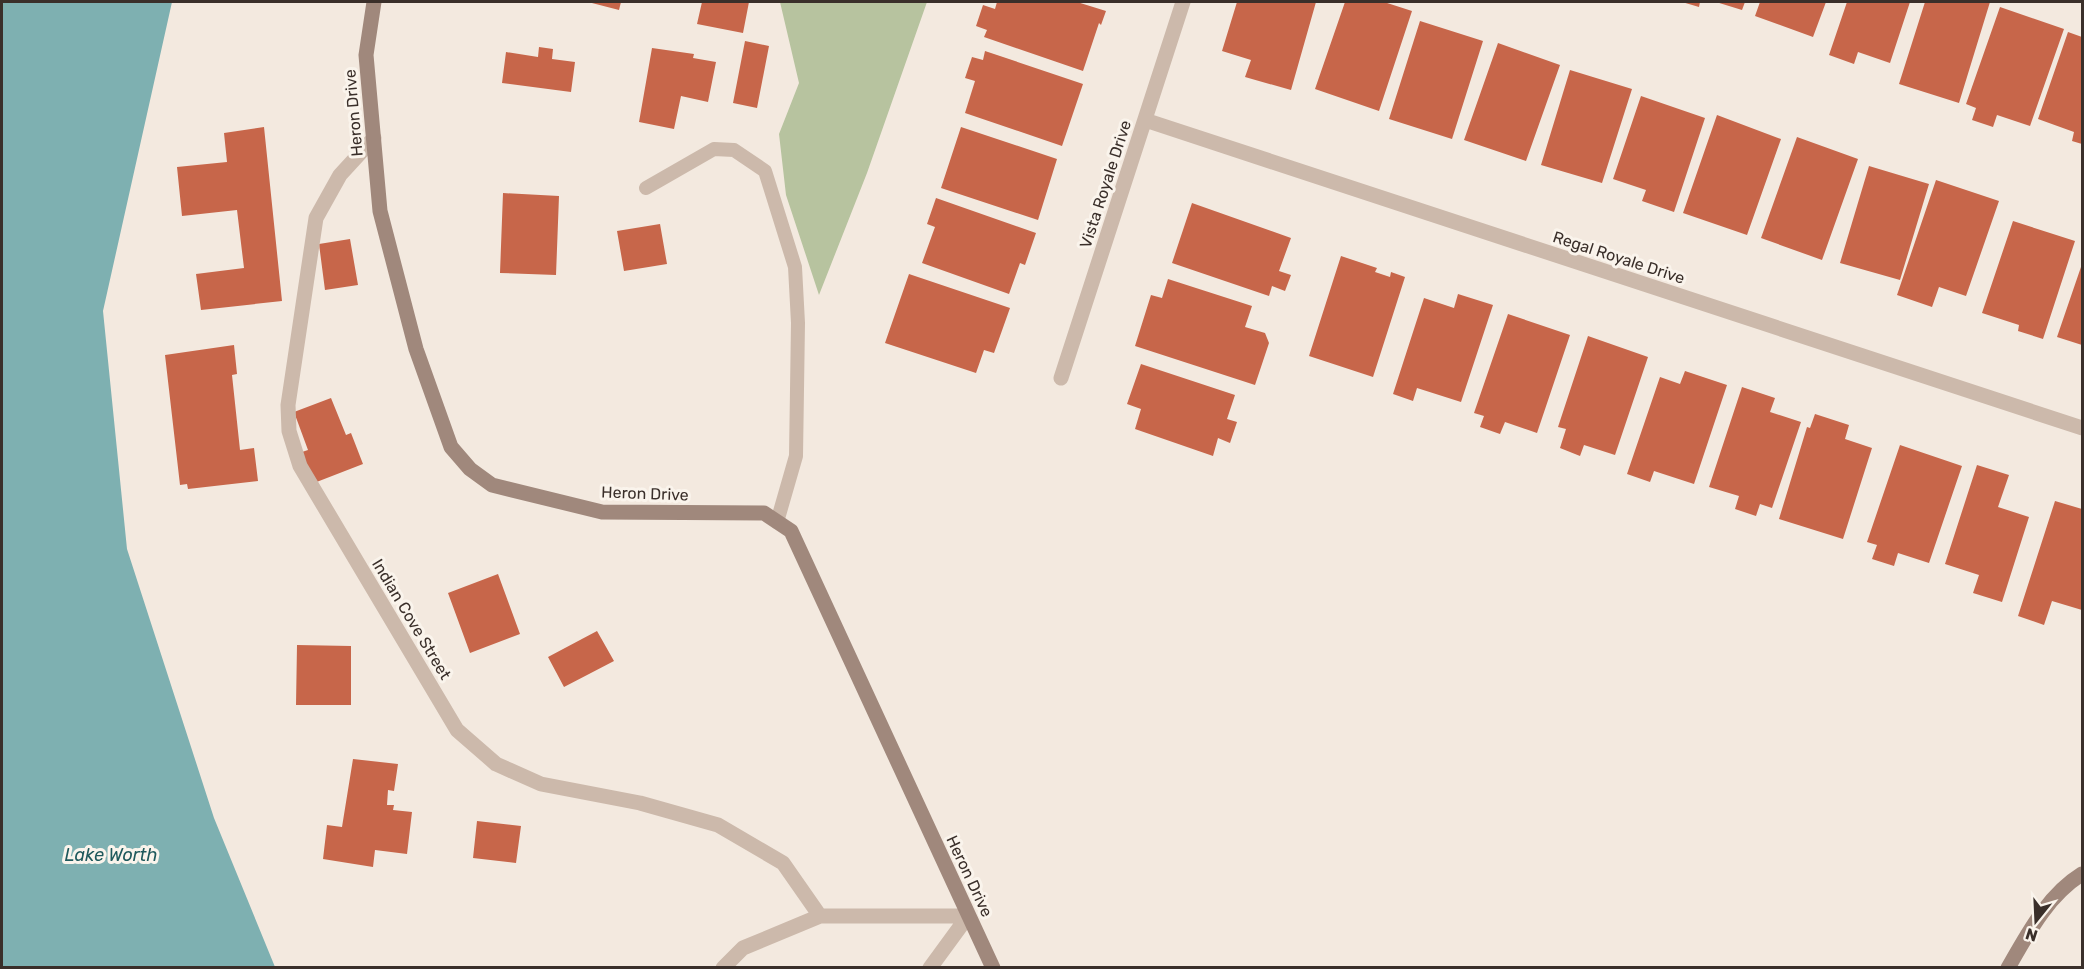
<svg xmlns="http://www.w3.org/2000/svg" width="2084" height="969" font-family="Rubik,sans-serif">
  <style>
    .green { fill: #b7c39f }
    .water { fill: #7eb0b1 }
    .building { fill: #c7664a }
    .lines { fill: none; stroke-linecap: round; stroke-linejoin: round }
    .lane { stroke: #ccb9ab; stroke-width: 14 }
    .street { stroke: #ccb9ab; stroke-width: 15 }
    .secondary { stroke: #a0887c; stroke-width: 15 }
    .labels { text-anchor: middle; stroke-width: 6; stroke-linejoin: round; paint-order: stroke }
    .street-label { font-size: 16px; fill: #3a2f2a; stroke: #faf4ec }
    .water-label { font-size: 18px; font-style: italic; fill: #1f595c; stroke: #faf4ec }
  </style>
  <rect width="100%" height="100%" fill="#f3e9df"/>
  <!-- green -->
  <path class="green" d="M 780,2 L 927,2 L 867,173 L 819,295 L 786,195 L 779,134 L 799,83 Z"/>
  <!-- water -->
  <path class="water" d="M 2,2 L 172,2 L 103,311 L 127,549 L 214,818 L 275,967 L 2,967 Z"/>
  <!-- building -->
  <path class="building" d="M 588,2 L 621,2 L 619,10 Z
    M 702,2 L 749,2 L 743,33 L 697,24 Z
    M 997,2 L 1077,2 L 1106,11 L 1101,25 L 1099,23 L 1083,71 L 984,37 L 987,30 L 976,26 L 983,5 L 995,9 Z
    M 1237,2 L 1316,2 L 1291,90 L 1245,77 L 1251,60 L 1222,51 Z
    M 1345,2 L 1384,2 L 1412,11 L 1379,111 L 1315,89 Z
    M 1682,2 L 1700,2 L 1699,7 Z
    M 1716,2 L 1745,2 L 1742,10 Z
    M 1760,2 L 1826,2 L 1813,37 L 1755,16 Z
    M 1847,2 L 1910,2 L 1890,63 L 1858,52 L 1854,64 L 1829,55 Z
    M 1925,2 L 1990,2 L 1959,103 L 1899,84 Z
    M 2000,7 L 2064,29 L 2030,126 L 1997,115 L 1993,127 L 1972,120 L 1976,108 L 1966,104 Z
    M 1420,21 L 1483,41 L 1452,139 L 1389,119 Z
    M 2068,32 L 2082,37 L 2082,144 L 2072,141 L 2074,132 L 2038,119 Z
    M 745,41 L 769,46 L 757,108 L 733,103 Z
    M 1498,43 L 1560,65 L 1526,161 L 1464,140 Z
    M 539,47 L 553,49 L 552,59 L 575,62 L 571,92 L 502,83 L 506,52 L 538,57 Z
    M 652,48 L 694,54 L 693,58 L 716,62 L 708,102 L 681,96 L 674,129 L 639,122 Z
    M 985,51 L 1083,84 L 1062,146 L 965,113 L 975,81 L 965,78 L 972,57 L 983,60 Z
    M 1570,70 L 1632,89 L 1602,183 L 1541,165 Z
    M 1641,96 L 1705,118 L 1674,212 L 1642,201 L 1646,190 L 1613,179 Z
    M 1717,115 L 1781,139 L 1747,235 L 1683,213 Z
    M 264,127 L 282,301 L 201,310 L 196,274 L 244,268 L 237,210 L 182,216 L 177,167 L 227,162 L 224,133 Z
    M 961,127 L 1057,159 L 1038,220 L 941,188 Z
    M 1797,137 L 1858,159 L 1822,260 L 1761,238 Z
    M 1869,166 L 1929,184 L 1900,280 L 1840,263 Z
    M 1936,180 L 1999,201 L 1966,296 L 1939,287 L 1932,307 L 1897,295 Z
    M 503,193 L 559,196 L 556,275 L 500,273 Z
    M 936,198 L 1036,233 L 1025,265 L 1020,263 L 1009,294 L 922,263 L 935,227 L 927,224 Z
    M 1192,203 L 1291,238 L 1279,271 L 1291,275 L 1285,291 L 1272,286 L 1269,296 L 1172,263 Z
    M 2013,221 L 2075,241 L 2043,339 L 2018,331 L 2019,325 L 1982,313 Z
    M 660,224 L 667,264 L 624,271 L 617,231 Z
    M 350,239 L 358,285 L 325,290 L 319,244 Z
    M 1341,256 L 1377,268 L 1375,272 L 1390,277 L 1391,272 L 1405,277 L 1373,377 L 1309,356 Z
    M 2082,264 L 2082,345 L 2057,337 Z
    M 909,274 L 1010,308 L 994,353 L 984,350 L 976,373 L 885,343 Z
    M 1168,279 L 1252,306 L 1245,327 L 1265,333 L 1269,343 L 1255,385 L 1135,346 L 1151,295 L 1162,298 Z
    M 1458,294 L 1493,305 L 1461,402 L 1417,388 L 1413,401 L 1393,394 L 1424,298 L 1454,308 Z
    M 1508,314 L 1570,335 L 1537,433 L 1505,422 L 1500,434 L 1480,427 L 1484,416 L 1474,413 Z
    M 1588,336 L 1648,357 L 1615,455 L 1584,445 L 1580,456 L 1560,448 L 1566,429 L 1558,427 Z
    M 234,345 L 237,374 L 232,375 L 240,450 L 254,448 L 258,481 L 188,489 L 187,484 L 180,485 L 165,355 Z
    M 1141,364 L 1235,395 L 1227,419 L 1237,422 L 1230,443 L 1218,438 L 1213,456 L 1135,429 L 1141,409 L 1127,404 Z
    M 1685,371 L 1727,385 L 1694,484 L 1654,471 L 1650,482 L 1627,474 L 1660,377 L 1680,384 Z
    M 1742,387 L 1775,398 L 1770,412 L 1801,422 L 1772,508 L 1760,504 L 1756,516 L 1735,509 L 1739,496 L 1709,487 Z
    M 331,398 L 346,435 L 351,433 L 363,464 L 314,483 L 302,452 L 308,450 L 294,412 Z
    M 1815,414 L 1849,425 L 1845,439 L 1872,448 L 1843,539 L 1779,519 L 1807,427 L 1810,428 Z
    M 1900,445 L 1962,466 L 1929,563 L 1898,553 L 1894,566 L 1872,559 L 1877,545 L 1867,542 Z
    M 1977,465 L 2009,475 L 1998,507 L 2029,517 L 2002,602 L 1973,593 L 1979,575 L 1945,564 Z
    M 2055,501 L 2082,509 L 2082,610 L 2052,601 L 2044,625 L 2018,616 Z
    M 498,574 L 520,634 L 470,653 L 448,593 Z
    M 597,631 L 614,661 L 564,687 L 548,657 Z
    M 297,645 L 351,646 L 351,705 L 296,705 Z
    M 353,759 L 398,764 L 394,791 L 388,790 L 387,805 L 394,805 L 393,810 L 412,812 L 407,854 L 375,850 L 373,867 L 323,859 L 327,825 L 342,827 Z
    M 477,821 L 521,826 L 516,863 L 473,858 Z"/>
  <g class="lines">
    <!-- lane -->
    <path class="lane" d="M 646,188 L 714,149 L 734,150 L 765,171 L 795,267 L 798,323 L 796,456 L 777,522"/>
    <!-- street -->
    <path class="street" d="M 1145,120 L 2082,428
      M 374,138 L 340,175 L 316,218 L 288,405 L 289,431 L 300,466 L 457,730 L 496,764 L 541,784 L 640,803 L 718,825 L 783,863 L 820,916
      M 1061,378 L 1183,2
      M 723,968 L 743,948 L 820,916 L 968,916
      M 930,968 L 968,916"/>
    <!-- secondary -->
    <path class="secondary" d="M 374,2 L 366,55 L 380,211 L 416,349 L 451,447 L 470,469 L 492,485 L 602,512 L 764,513 L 791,531 L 993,968
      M 2008,968 C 2028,933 2048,895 2082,874"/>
  </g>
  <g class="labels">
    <!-- street labels -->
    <g class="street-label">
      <text transform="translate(353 113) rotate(-95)" y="6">Heron Drive</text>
      <text transform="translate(1105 184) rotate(-72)" y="6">Vista Royale Drive</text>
      <text transform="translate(1619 257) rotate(18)" y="6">Regal Royale Drive</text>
      <text transform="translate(645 493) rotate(2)" y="6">Heron Drive</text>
      <text transform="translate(412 619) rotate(59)" y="6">Indian Cove Street</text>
      <text transform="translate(970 876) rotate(65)" y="6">Heron Drive</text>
    </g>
    <!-- water labels -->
    <g class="water-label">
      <text x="111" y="861">Lake Worth</text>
    </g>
  </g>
  <!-- border -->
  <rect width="2084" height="969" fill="none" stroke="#3a2f2a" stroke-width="6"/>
  <!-- north arrow -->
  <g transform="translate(2036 921) rotate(198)" stroke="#faf4ec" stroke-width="4.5" paint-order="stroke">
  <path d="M0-4.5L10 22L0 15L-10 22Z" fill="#3a2f2a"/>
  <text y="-9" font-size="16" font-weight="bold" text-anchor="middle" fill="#3a2f2a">N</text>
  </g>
</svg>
